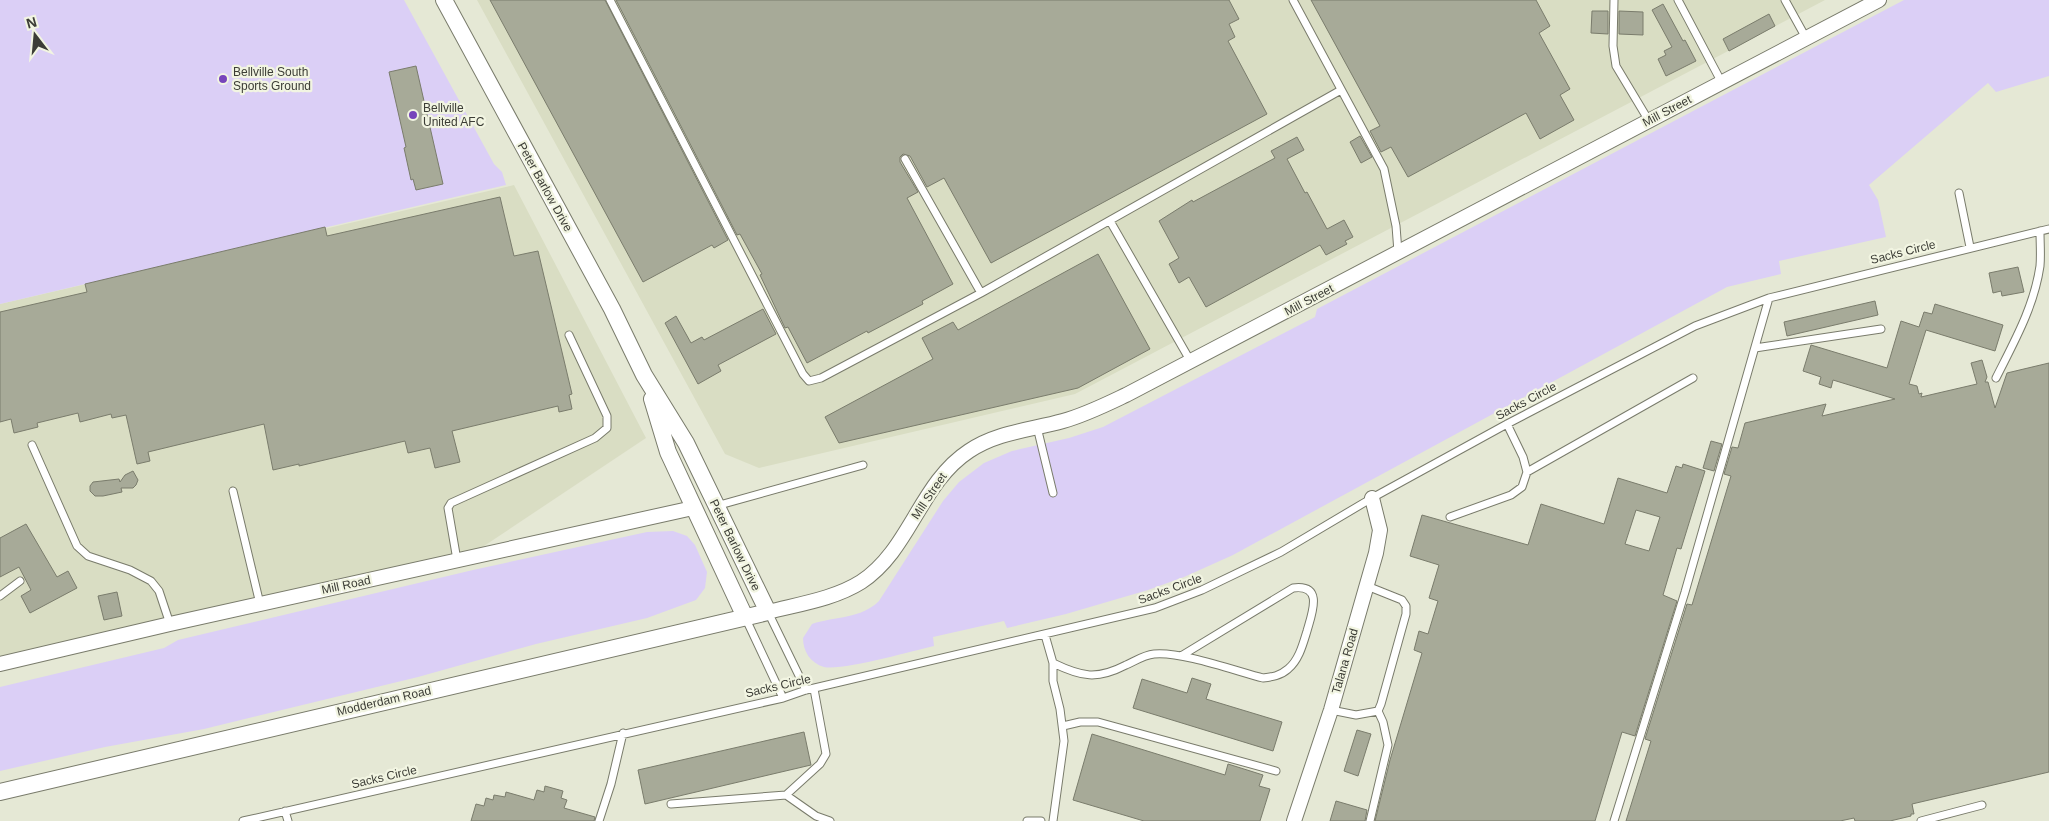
<svg xmlns="http://www.w3.org/2000/svg" width="2049" height="821" font-family="Helvetica,sans-serif">
  <style>
    .built { fill: #d9ddc3 }
    .green { fill: #dbcff6 }
    .building { fill: #a7aa98; stroke: #7a7c6c; fill-rule: evenodd }
    .lines { fill: none; stroke-linecap: round; stroke-linejoin: round }
    .service-casing { stroke: #797b6b; stroke-width: 9 }
    .minor-casing { stroke: #797b6b; stroke-width: 16 }
    .tertiary-casing { stroke: #797b6b; stroke-width: 18 }
    .service { stroke: #fff; stroke-width: 7 }
    .minor { stroke: #fff; stroke-width: 14 }
    .tertiary { stroke: #fff; stroke-width: 16 }
    .poi-dot { fill: #74b; stroke: #f2f5e2; stroke-width: 2 }
    .labels { text-anchor: middle; stroke-width: 4.5; stroke-linejoin: round; paint-order: stroke }
    .poi-label { font-size: 12px; fill: #3c3d36; stroke: #f2f5e2; text-anchor: start }
    .street-label { font-size: 12px; fill: #3c3d36; stroke: #f2f5e2 }
  </style>
  <rect width="100%" height="100%" fill="#e5e8d5"/>
  <!-- built -->
  <path class="built" d="M 477,0 L 1825,0 L 1075,394 L 759,468 L 725,454 Z
    M 514,185 L 646,438 L 475,552 L 0,658 L 0,304 Z"/>
  <!-- green -->
  <path class="green" d="M 0,0 L 404,0 L 494,164 L 502,172 L 506,185 L 0,304 Z
    M 1904,0 L 2049,0 L 2049,76 L 1996,92 L 1988,83 L 1869,185 L 1878,200 L 1886,237 L 1779,261 L 1781,274 L 1727,287 L 1233,555 L 1184,577 L 1148,590 L 1066,614 L 1007,628 L 1004,621 L 933,637 L 934,646 C 912,651 842,671 824,667 C 810,663 803,651 803,638 L 812,624 C 836,616 861,619 879,601 L 943,501 L 959,482 L 984,463 L 1012,451 L 1069,438 L 1103,427 L 1315,317 L 1317,309 Z
    M 673,531 L 687,536 L 695,545 L 707,572 L 705,588 L 696,600 L 647,618 L 536,644 L 418,677 L 204,729 L 105,747 L 0,771 L 0,687 L 164,648 L 178,640 L 473,570 L 647,532 Z"/>
  <!-- building -->
  <path class="building" d="M 490,0 L 605,0 L 728,240 L 714,248 L 712,245 L 643,282 Z
    M 616,0 L 1229,0 L 1239,19 L 1229,24 L 1235,37 L 1228,41 L 1267,114 L 991,263 L 944,178 L 927,187 L 910,156 L 903,154 L 900,157 L 900,162 L 918,192 L 907,198 L 953,284 L 922,301 L 923,304 L 868,333 L 867,331 L 807,363 L 788,327 L 785,328 L 760,275 L 762,274 L 740,234 L 737,235 Z
    M 1311,0 L 1536,0 L 1550,26 L 1539,33 L 1570,89 L 1560,95 L 1574,120 L 1540,139 L 1526,113 L 1408,177 L 1391,147 L 1381,152 L 1370,131 L 1380,126 Z
    M 1663,4 L 1683,41 L 1685,40 L 1696,61 L 1666,76 L 1658,59 L 1666,55 L 1664,51 L 1672,47 L 1652,10 Z
    M 1592,11 L 1608,11 L 1608,34 L 1591,33 Z
    M 1619,11 L 1643,12 L 1643,35 L 1619,34 Z
    M 1769,14 L 1775,26 L 1729,51 L 1723,39 Z
    M 416,66 L 443,184 L 416,190 L 413,179 L 411,180 L 404,148 L 406,147 L 389,72 Z
    M 1360,136 L 1372,157 L 1361,163 L 1350,142 Z
    M 1297,137 L 1304,150 L 1287,159 L 1305,193 L 1307,192 L 1327,229 L 1344,220 L 1353,237 L 1345,241 L 1347,244 L 1326,255 L 1320,245 L 1206,307 L 1189,277 L 1179,283 L 1169,264 L 1179,258 L 1159,221 L 1192,200 L 1193,202 L 1275,158 L 1271,151 Z
    M 500,197 L 514,256 L 538,251 L 572,394 L 569,395 L 572,409 L 559,412 L 558,406 L 452,431 L 460,462 L 435,468 L 430,448 L 408,453 L 405,441 L 299,466 L 299,464 L 273,470 L 264,424 L 148,452 L 150,461 L 137,464 L 126,415 L 112,418 L 111,414 L 80,422 L 78,413 L 37,423 L 38,427 L 14,433 L 11,419 L 0,422 L 0,312 L 87,292 L 85,284 L 325,227 L 327,236 Z
    M 1098,254 L 1150,349 L 1078,388 L 839,443 L 825,417 L 933,359 L 922,338 L 953,322 L 958,330 Z
    M 2018,267 L 2024,292 L 2002,296 L 2001,291 L 1993,293 L 1989,273 Z
    M 1875,301 L 1878,315 L 1787,336 L 1784,322 Z
    M 1935,304 L 2003,325 L 1995,351 L 1926,330 L 1909,384 L 1917,386 L 1919,394 L 1922,393 L 1921,397 L 1977,384 L 1971,363 L 1982,360 L 1987,377 L 1985,382 L 1988,382 L 1995,408 L 2007,373 L 2049,363 L 2049,772 L 1912,804 L 1914,814 L 1911,814 L 1911,816 L 1890,821 L 1855,821 L 1854,818 L 1840,821 L 1626,821 L 1651,741 L 1645,739 L 1687,604 L 1692,605 L 1731,476 L 1724,474 L 1732,447 L 1738,448 L 1745,423 L 1826,404 L 1822,416 L 1895,399 L 1833,380 L 1831,388 L 1819,384 L 1821,377 L 1803,371 L 1811,345 L 1887,368 L 1901,321 L 1919,327 L 1924,312 L 1932,314 Z
    M 763,309 L 776,334 L 718,365 L 721,371 L 698,384 L 665,323 L 676,316 L 691,343 L 702,337 L 704,340 Z
    M 1711,441 L 1722,444 L 1714,471 L 1703,468 Z
    M 1683,464 L 1705,471 L 1681,549 L 1677,548 L 1663,595 L 1677,601 L 1635,736 L 1622,732 L 1595,821 L 1375,821 L 1390,760 L 1422,653 L 1414,650 L 1419,631 L 1428,634 L 1438,601 L 1429,598 L 1439,565 L 1410,556 L 1422,515 L 1528,545 L 1541,504 L 1604,524 L 1618,478 L 1667,493 L 1676,466 L 1682,468 ZM 1636,510 L 1660,517 L 1649,551 L 1625,544 Z
    M 133,471 L 138,480 L 136,485 L 133,488 L 121,488 L 122,492 L 103,496 L 95,496 L 90,491 L 90,486 L 93,482 L 119,479 L 120,482 L 125,475 Z
    M 26,524 L 57,577 L 68,571 L 77,588 L 30,613 L 21,596 L 31,590 L 19,567 L 0,577 L 0,538 Z
    M 117,592 L 122,616 L 104,620 L 98,596 Z
    M 1192,678 L 1211,684 L 1206,699 L 1282,722 L 1273,751 L 1133,708 L 1142,679 L 1187,693 Z
    M 1357,730 L 1371,734 L 1358,776 L 1344,771 Z
    M 804,732 L 811,765 L 645,804 L 638,770 Z
    M 1092,734 L 1225,775 L 1228,764 L 1263,775 L 1259,786 L 1270,789 L 1260,821 L 1144,821 L 1073,800 Z
    M 545,786 L 563,791 L 561,798 L 567,800 L 564,808 L 595,817 L 594,821 L 471,821 L 476,804 L 484,806 L 486,798 L 493,800 L 494,795 L 505,797 L 506,792 L 534,800 L 537,790 L 544,792 Z
    M 1336,801 L 1367,810 L 1365,821 L 1330,821 Z"/>
  <g class="lines">
    <defs>
      <path id="service" d="M 610,0 L 803,374 L 809,381 L 821,378 L 981,293 L 1341,90
        M 1293,0 L 1384,169 L 1396,226 L 1398,252
        M 1614,0 L 1613,46 L 1616,66 L 1649,121
        M 1678,0 L 1722,83
        M 1785,0 L 1806,38
        M 905,159 L 981,293
        M 1959,193 L 1970,247
        M 1110,221 L 1191,362
        M 1755,348 L 1881,329
        M 1996,378 C 2014,342 2034,307 2040,266 C 2041,255 2040,243 2040,231
        M 1037,427 L 1053,493
        M 32,445 L 77,546 L 88,556 L 130,570 L 151,581 L 159,591 L 170,624
        M 1527,472 L 1693,378
        M 233,491 L 260,604
        M 716,506 L 863,465
        M 1450,517 L 1511,495 L 1522,487 L 1527,472 L 1523,457 L 1507,424
        M 457,560 L 448,508 L 451,503 L 595,438 L 607,428 L 607,416 L 569,335
        M 0,596 L 20,581
        M 768,612 L 806,690
        M 745,617 L 783,698
        M 1045,635 L 1053,663 L 1053,681 L 1060,709 L 1064,741 L 1053,821
        M 1053,663 C 1082,677 1097,680 1126,665 C 1135,661 1144,655 1154,654 C 1180,651 1236,671 1263,678 C 1272,677 1280,676 1288,669 C 1299,660 1303,644 1307,631 C 1312,613 1324,584 1293,588 L 1181,656
        M 1331,710 L 1356,715 L 1378,711 L 1381,704 L 1406,614 L 1406,606 L 1402,600 L 1367,586
        M 1063,726 L 1080,722 L 1098,722 L 1276,771
        M 786,795 L 816,816 L 830,821
        M 671,804 L 786,795 L 820,764 L 826,754 L 814,689
        M 285,811 L 288,821
        M 243,821 L 783,698 L 806,690 L 1155,608 L 1202,590 L 1281,552 L 1372,498 L 1507,424 L 1695,326 L 1769,298 L 2049,229
        M 599,821 L 611,784 L 623,733
        M 1027,821 L 1041,821
        M 1370,821 L 1388,745 L 1383,722 L 1378,711
        M 1614,821 L 1685,592 L 1769,298
        M 1921,821 L 1982,805"/>
      <path id="minor" d="M 768,612 C 799,604 834,599 861,582 C 910,550 920,483 969,451 C 997,432 1031,430 1063,421 C 1085,415 1105,405 1126,395 L 1879,0
        M 0,664 L 170,624 L 693,508
        M 1294,821 L 1331,710 L 1376,553 L 1380,530 L 1372,498"/>
      <path id="tertiary" d="M 652,399 L 668,452 L 745,617
        M 0,792 L 768,612 L 686,443 L 644,375 L 612,309 L 444,0"/>
    </defs>
    <!-- service casing -->
    <use href="#service" class="service-casing"/>
    <!-- minor casing -->
    <use href="#minor" class="minor-casing"/>
    <!-- tertiary casing -->
    <use href="#tertiary" class="tertiary-casing"/>
    <!-- service -->
    <use href="#service" class="service"/>
    <!-- minor -->
    <use href="#minor" class="minor"/>
    <!-- tertiary -->
    <use href="#tertiary" class="tertiary"/>
  </g>
  <!-- markers -->
  <g class="poi-dot">
    <circle cx="223" cy="79" r="5"/>
    <circle cx="413" cy="115" r="5"/>
  </g>
  <g class="labels">
    <!-- poi labels -->
    <g class="poi-label">
      <text x="233" y="76">Bellville South<tspan x="233" dy="14">Sports Ground</tspan></text>
      <text x="423" y="112">Bellville<tspan x="423" dy="14">United AFC</tspan></text>
    </g>
    <!-- street labels -->
    <g class="street-label">
      <text transform="translate(1667 111) rotate(-28)" y="4">Mill Street</text>
      <text transform="translate(545 187) rotate(61)" y="4">Peter Barlow Drive</text>
      <text transform="translate(1903 252) rotate(-14)" y="4">Sacks Circle</text>
      <text transform="translate(1309 300) rotate(-28)" y="4">Mill Street</text>
      <text transform="translate(1526 401) rotate(-28)" y="4">Sacks Circle</text>
      <text transform="translate(929 496) rotate(-56)" y="4">Mill Street</text>
      <text transform="translate(735 545) rotate(64)" y="4">Peter Barlow Drive</text>
      <text transform="translate(346 585) rotate(-12)" y="4">Mill Road</text>
      <text transform="translate(1170 589) rotate(-20)" y="4">Sacks Circle</text>
      <text transform="translate(1345 661) rotate(-74)" y="4">Talana Road</text>
      <text transform="translate(778 686) rotate(-13)" y="4">Sacks Circle</text>
      <text transform="translate(384 701) rotate(-13)" y="4">Modderdam Road</text>
      <text transform="translate(384 777) rotate(-13)" y="4">Sacks Circle</text>
    </g>
  </g>
  <!-- north arrow -->
  <g transform="translate(35 35) rotate(344)" stroke="#f2f5e2" stroke-width="4" paint-order="stroke">
  <path d="M0-4L9 19L0 12L-9 19Z" fill="#3c3d36"/>
  <text y="-8" font-size="14" font-weight="bold" text-anchor="middle" fill="#3c3d36">N</text>
  </g>
</svg>
